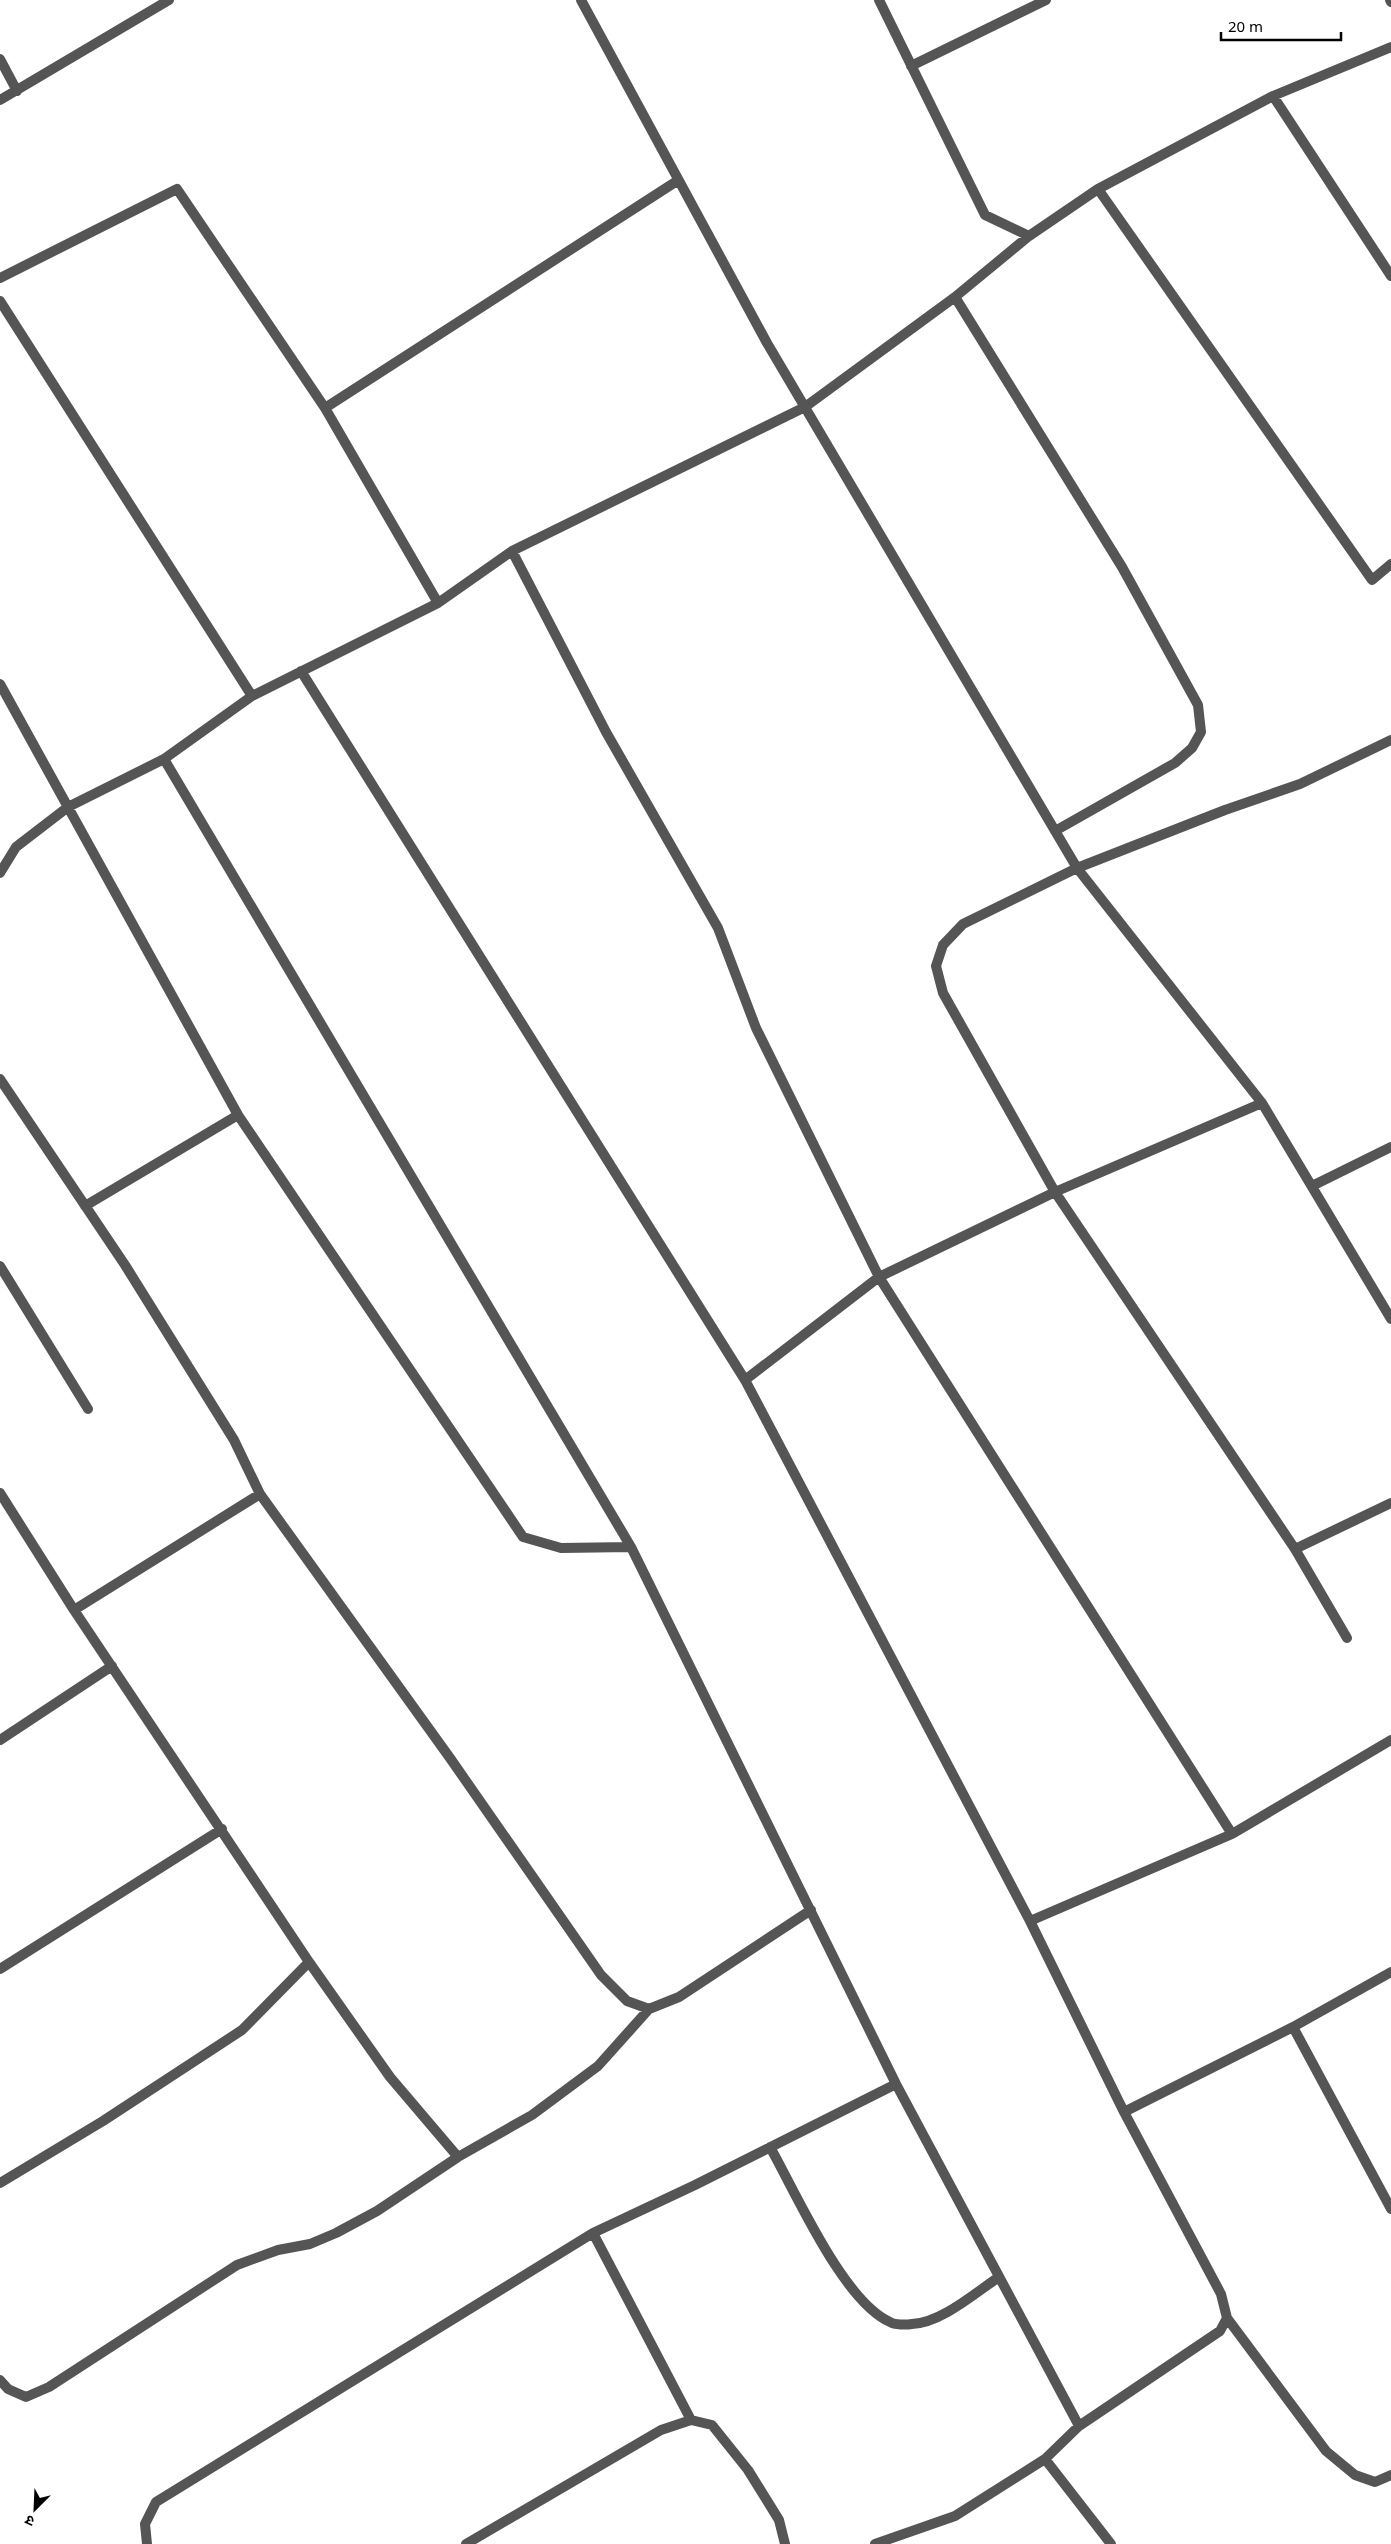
<svg xmlns="http://www.w3.org/2000/svg" width="1391" height="2544" font-family="'Noto Sans','Noto Sans Devanagari',sans-serif">
  <style>
    .lines { fill: none; stroke-linecap: round; stroke-linejoin: round }
    .minor { stroke: #555; stroke-width: 10 }
  </style>
  <rect width="100%" height="100%" fill="#fff"/>
  <g class="lines">
    <!-- minor -->
    <path class="minor" d="M 581,0 L 767,343 L 1077,868 L 1262,1103 L 1391,1319
      M 879,0 L 985,215 L 1029,236 L 1098,189 L 1273,96 L 1391,276
      M 1390,0 L 1391,2
      M 0,59 L 17,91
      M 911,66 L 1046,0
      M 1273,96 L 1391,47
      M 0,100 L 169,0
      M 1098,189 L 1372,580 L 1391,564
      M 0,278 L 177,189 L 325,408 L 438,603
      M 955,297 L 1122,567 L 1198,705 L 1201,732 L 1192,748 L 1175,763 L 1055,831
      M 0,301 L 252,696
      M 325,408 L 677,181
      M 512,551 L 606,732 L 718,928 L 756,1028 L 879,1277 L 745,1380
      M 301,671 L 745,1380 L 1030,1921 L 1124,2112 L 1221,2294 L 1227,2318 L 1220,2331 L 1079,2426 L 1045,2459 L 955,2516 L 875,2544
      M 0,684 L 238,1115 L 523,1537 L 561,1548 L 631,1547
      M 164,759 L 631,1547 L 896,2084 L 1079,2426
      M 0,873 L 16,847 L 68,807 L 164,759 L 252,696 L 438,603 L 512,551 L 805,407 L 955,297 L 1029,236
      M 0,1079 L 125,1265 L 234,1440 L 260,1494 L 450,1758 L 601,1975 L 627,2001 L 649,2009 L 679,1997 L 811,1910
      M 1262,1103 L 1055,1192 L 879,1277 L 1232,1834 L 1391,1740
      M 1312,1186 L 1391,1147
      M 85,1206 L 238,1115
      M 0,1266 L 88,1409
      M 0,1493 L 74,1610 L 309,1962 L 242,2030 L 103,2121 L 0,2183
      M 1295,1549 L 1391,1503
      M 74,1610 L 260,1494
      M 1347,1638 L 1295,1549 L 1055,1192 L 943,993 L 936,966 L 943,945 L 963,924 L 1077,868 L 1225,810 L 1300,784 L 1391,740
      M 0,1740 L 112,1666
      M 1030,1921 L 1232,1834
      M 309,1962 L 390,2077 L 458,2157
      M 0,1969 L 222,1829
      M 1391,1972 L 1293,2027 L 1391,2209
      M 1124,2112 L 1293,2027
      M 770,2147 C 796,2193 843,2301 890,2322 C 895,2325 906,2325 912,2324 C 941,2323 975,2293 999,2277
      M 593,2233 L 691,2420
      M 1227,2318 L 1326,2451 L 1355,2475 L 1375,2482 L 1391,2475
      M 0,2380 L 8,2389 L 26,2397 L 49,2387 L 237,2265 L 278,2250 L 310,2244 L 336,2233 L 377,2211 L 458,2157 L 532,2115 L 598,2066 L 649,2009
      M 1045,2459 L 1111,2544
      M 147,2544 L 145,2524 L 156,2502 L 593,2233 L 695,2185 L 896,2084
      M 466,2544 L 661,2430 L 691,2420 L 712,2425 L 748,2470 L 779,2520 L 785,2544"/>
  </g>
  <!-- north arrow -->
  <g transform="translate(35 2509) rotate(204)" stroke="#ffffff" stroke-width="4" paint-order="stroke">
  <path d="M0-4L9 19L0 12L-9 19Z" fill="#000000"/>
  <text y="-8" font-size="14" font-weight="bold" text-anchor="middle" fill="#000000">उ</text>
  </g>
  <!-- scale -->
  <path d="M1221 32v8h120v-8" fill="none" stroke="#000000" stroke-width="2.5"/>
  <text x="1228" y="32" font-size="15" fill="#000000" stroke="#ffffff" stroke-width="4" paint-order="stroke">20 m</text>
</svg>
